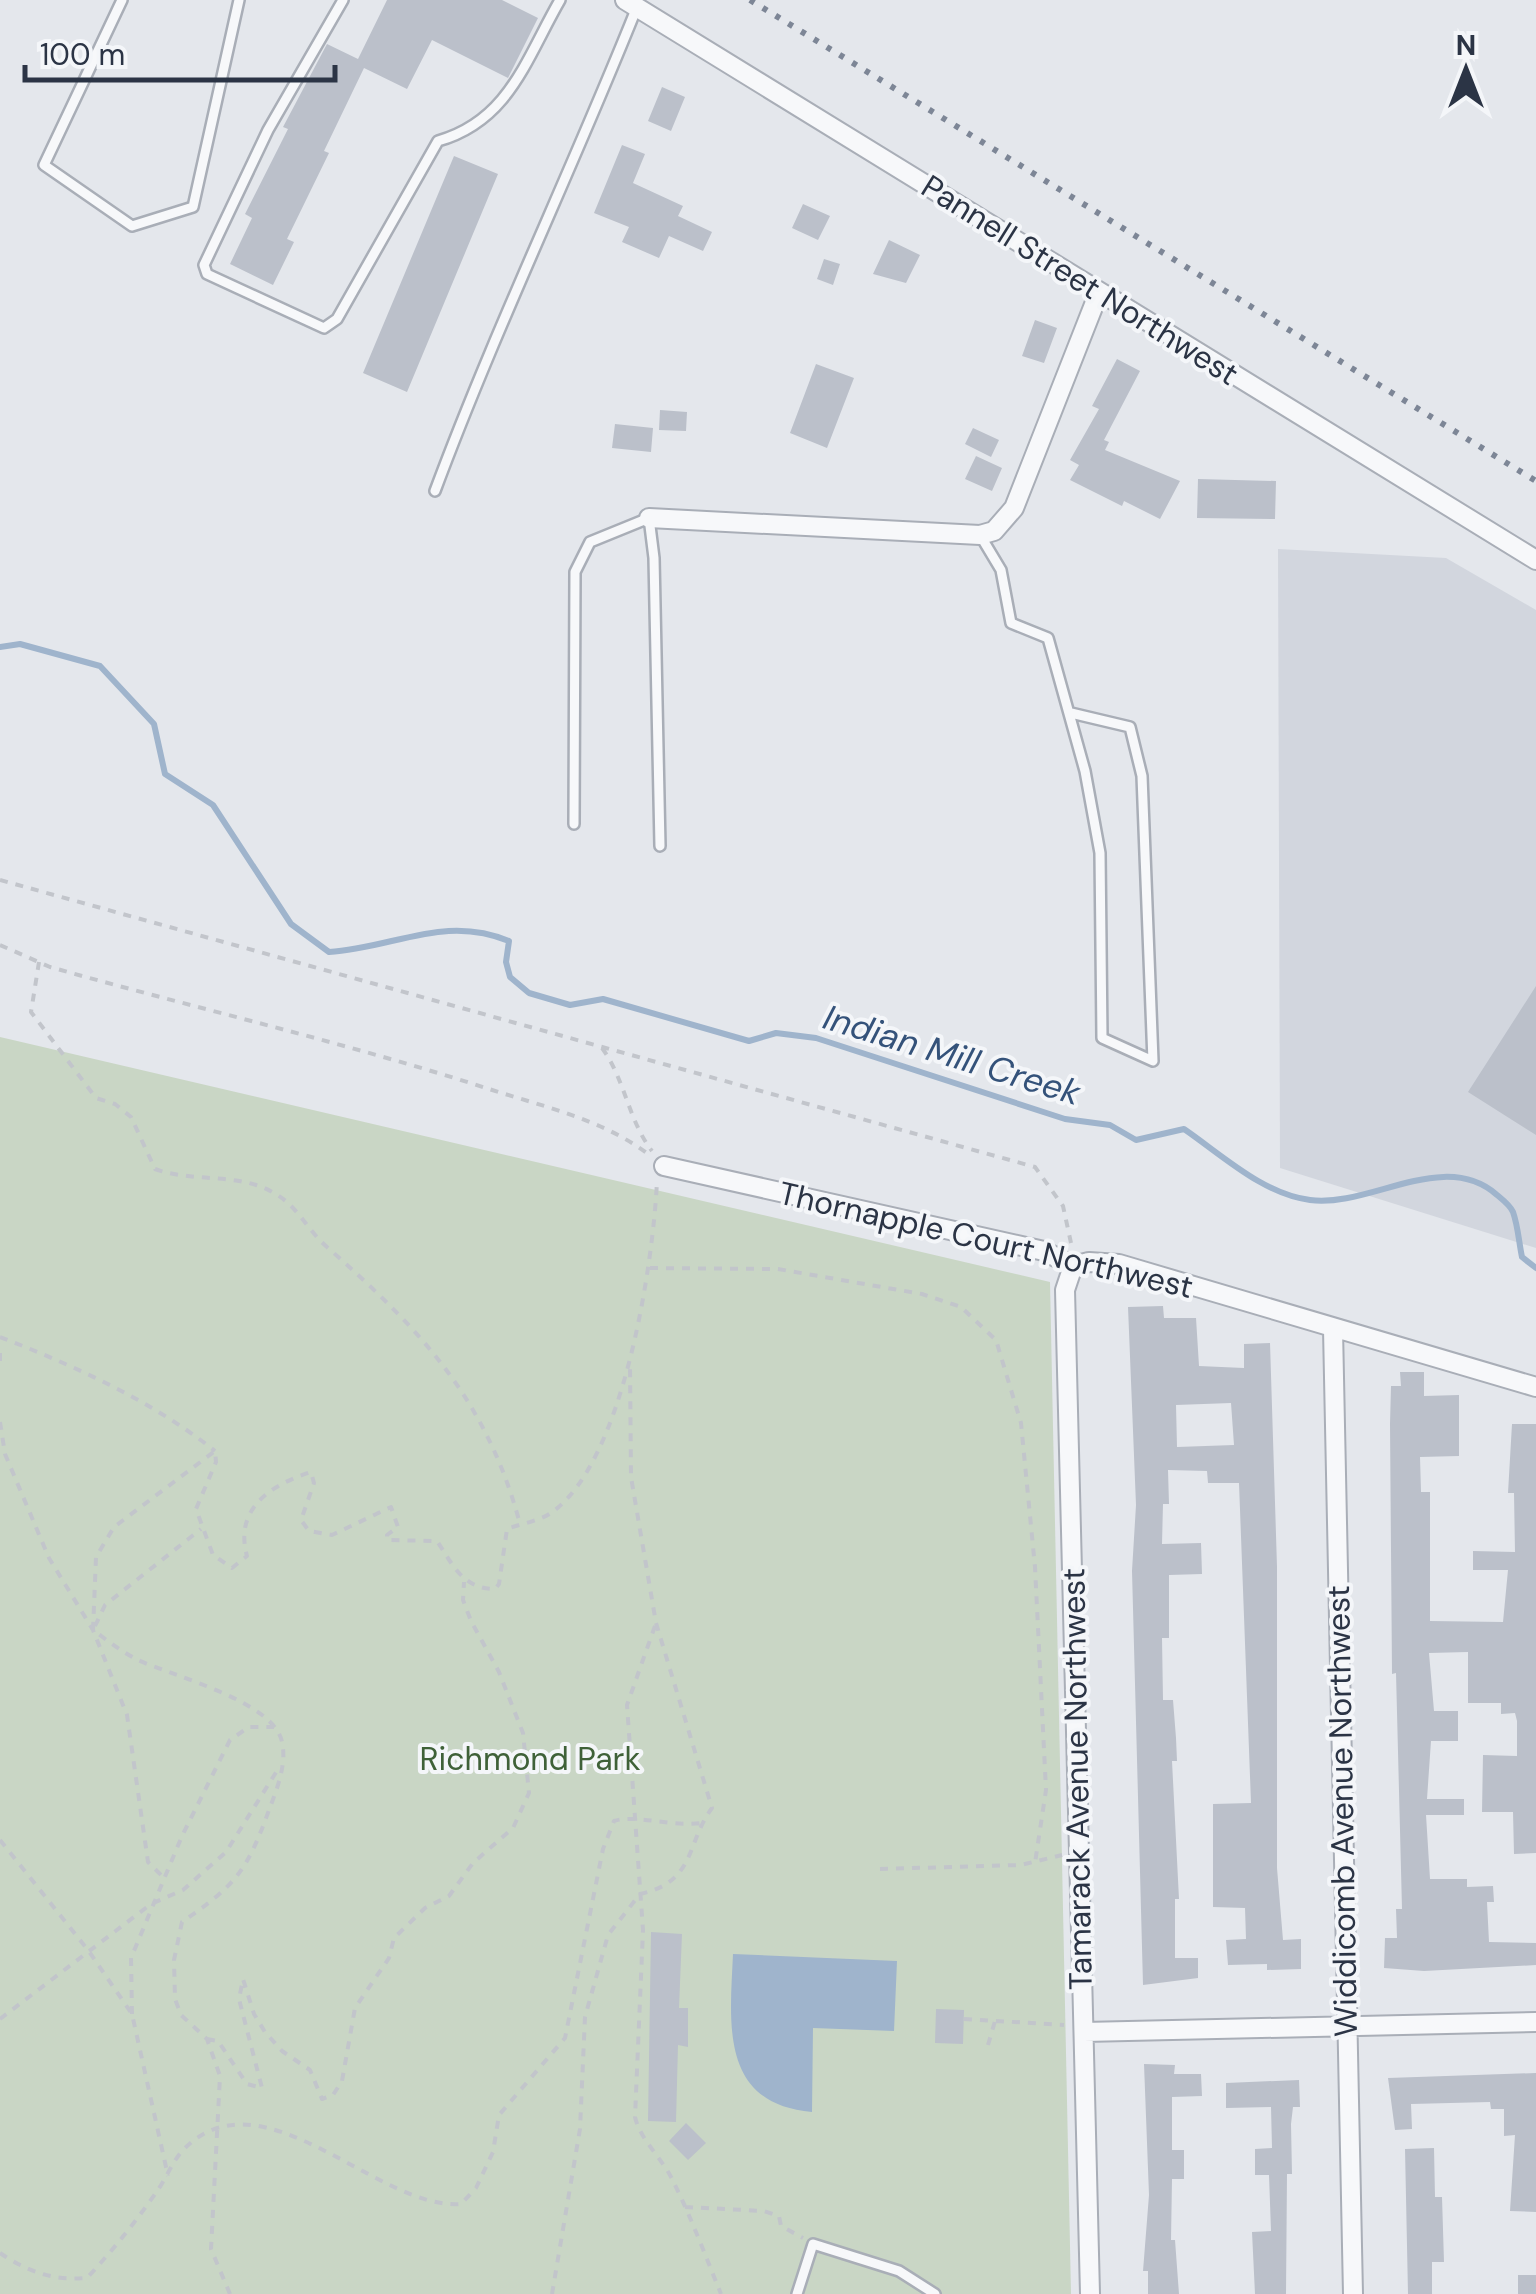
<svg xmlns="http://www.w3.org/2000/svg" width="1536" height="2294" font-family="'DM Sans',sans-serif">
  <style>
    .built { fill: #d2d6de }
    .green { fill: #c9d6c5 }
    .water { fill: #9fb4cc }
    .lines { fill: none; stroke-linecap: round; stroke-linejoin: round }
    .stream { stroke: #9fb4cc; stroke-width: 6 }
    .building { fill: #bbc0ca; fill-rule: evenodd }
    .service-casing { stroke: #a9aeb7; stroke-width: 14 }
    .minor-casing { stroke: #a9aeb7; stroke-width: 22 }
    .path { stroke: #c2c5cb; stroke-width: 4; stroke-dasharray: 8 8; stroke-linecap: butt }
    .service { stroke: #f7f8fa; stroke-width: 9 }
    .minor { stroke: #f7f8fa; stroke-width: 18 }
    .rail { stroke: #7d8696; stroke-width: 6; stroke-dasharray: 5 10; stroke-linecap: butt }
    .labels { text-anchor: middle; stroke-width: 8; stroke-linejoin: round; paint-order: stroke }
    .street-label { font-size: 32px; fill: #2b3445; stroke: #f4f6f9 }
    .park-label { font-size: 32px; fill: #3f6138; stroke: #f4f6f9 }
    .water-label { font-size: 35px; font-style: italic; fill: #34527a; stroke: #f4f6f9 }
  </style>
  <rect width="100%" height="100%" fill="#e4e7ec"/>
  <!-- built -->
  <path class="built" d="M 1278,549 L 1446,558 L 1536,610 L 1536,1248 L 1280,1168 Z"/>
  <!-- green -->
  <path class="green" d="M 0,1037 L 1050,1282 L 1071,2294 L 0,2294 Z"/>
  <!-- water -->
  <path class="water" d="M 733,1954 L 897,1961 L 894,2031 L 813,2028 L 812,2112 C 719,2104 730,2022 733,1954 Z"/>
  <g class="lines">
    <!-- stream -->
    <path class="stream" d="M 0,647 L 20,644 L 100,666 L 154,724 L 165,774 L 213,805 L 291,924 L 329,952 C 394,948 444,914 509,941 L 506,962 L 510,977 L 529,993 L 570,1005 L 603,999 L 749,1041 L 776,1033 L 816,1038 L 1065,1119 L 1110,1125 L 1136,1140 L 1184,1129 C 1222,1155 1263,1194 1310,1200 C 1370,1208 1444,1148 1497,1195 C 1503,1200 1510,1205 1513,1212 C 1518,1226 1519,1243 1522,1257 L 1536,1268"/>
  </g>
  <!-- building -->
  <path class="building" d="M 387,0 L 502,0 L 538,18 L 508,78 L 432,40 L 407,89 L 364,68 L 324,151 L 329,153 L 287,239 L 294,242 L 273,285 L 230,264 L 252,218 L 245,214 L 288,129 L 283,127 L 327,44 L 358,59 Z
    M 662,87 L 685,97 L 671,131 L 648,121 Z
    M 622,145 L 645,154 L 633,183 L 683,206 L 678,216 L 712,232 L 703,251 L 669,236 L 659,258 L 622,242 L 629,227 L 594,213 Z
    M 454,156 L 498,174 L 407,392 L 363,373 Z
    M 803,204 L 830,216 L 818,240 L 792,228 Z
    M 889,240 L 920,255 L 906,283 L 873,274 Z
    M 824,259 L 840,264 L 833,285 L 817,279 Z
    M 1035,320 L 1057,328 L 1044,363 L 1022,356 Z
    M 1117,359 L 1140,371 L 1104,440 L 1109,442 L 1105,450 L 1180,481 L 1160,519 L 1124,501 L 1122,506 L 1070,480 L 1079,465 L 1070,460 L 1099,409 L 1092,406 Z
    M 816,364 L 854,378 L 827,448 L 790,433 Z
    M 660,410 L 687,412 L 686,431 L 659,430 Z
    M 615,424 L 653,428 L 651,452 L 612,448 Z
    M 973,428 L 999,440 L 991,457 L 965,444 Z
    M 976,456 L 1002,468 L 992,491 L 965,479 Z
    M 1198,479 L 1276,481 L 1275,519 L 1197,518 Z
    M 1536,986 L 1536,1135 L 1468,1092 Z
    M 1163,1306 L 1164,1318 L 1196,1318 L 1199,1366 L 1244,1368 L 1244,1344 L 1270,1343 L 1277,1567 L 1277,1868 L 1283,1940 L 1301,1939 L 1301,1969 L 1267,1970 L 1267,1964 L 1228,1965 L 1226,1940 L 1246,1939 L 1245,1908 L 1213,1907 L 1213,1804 L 1251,1803 L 1239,1483 L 1208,1483 L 1207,1471 L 1168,1470 L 1169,1504 L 1163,1504 L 1162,1544 L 1201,1543 L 1202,1574 L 1169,1575 L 1169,1638 L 1162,1638 L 1163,1700 L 1173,1700 L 1176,1738 L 1177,1761 L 1172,1761 L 1179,1899 L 1175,1899 L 1175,1958 L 1198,1958 L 1198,1978 L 1143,1985 L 1132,1571 L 1136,1505 L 1128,1307 ZM 1231,1403 L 1234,1445 L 1177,1447 L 1176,1405 Z
    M 1400,1372 L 1424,1372 L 1424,1396 L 1459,1395 L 1459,1456 L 1420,1457 L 1421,1492 L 1430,1492 L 1430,1621 L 1503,1622 L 1508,1570 L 1473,1570 L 1473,1551 L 1515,1552 L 1514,1493 L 1508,1493 L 1512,1424 L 1536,1424 L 1536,1853 L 1514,1854 L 1513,1812 L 1482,1812 L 1483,1755 L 1517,1756 L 1517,1721 L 1515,1713 L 1501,1714 L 1501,1703 L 1468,1703 L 1468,1652 L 1429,1653 L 1434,1711 L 1458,1711 L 1458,1741 L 1431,1741 L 1427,1799 L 1464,1799 L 1464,1815 L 1426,1815 L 1430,1879 L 1467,1879 L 1467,1887 L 1493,1886 L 1494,1902 L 1487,1902 L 1489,1942 L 1536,1943 L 1536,1965 L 1424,1971 L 1384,1968 L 1385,1938 L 1397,1938 L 1396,1909 L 1402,1909 L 1396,1673 L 1392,1674 L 1390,1424 L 1391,1386 L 1401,1386 Z
    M 651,1932 L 682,1934 L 679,2008 L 688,2008 L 688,2047 L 678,2045 L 676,2122 L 648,2121 Z
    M 936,2009 L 964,2010 L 963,2044 L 935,2043 Z
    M 1144,2064 L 1175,2065 L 1174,2074 L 1201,2074 L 1202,2096 L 1172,2097 L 1172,2150 L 1184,2150 L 1184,2179 L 1172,2179 L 1171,2240 L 1175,2240 L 1179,2294 L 1148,2294 L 1148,2271 L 1143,2271 L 1149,2195 Z
    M 1536,2073 L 1536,2212 L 1510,2211 L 1515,2135 L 1504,2136 L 1504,2109 L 1491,2109 L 1490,2102 L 1411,2104 L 1412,2129 L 1395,2130 L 1388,2078 Z
    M 1299,2080 L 1300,2107 L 1293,2107 L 1291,2124 L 1292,2174 L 1287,2174 L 1286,2294 L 1255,2294 L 1252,2232 L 1271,2231 L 1269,2175 L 1255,2175 L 1255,2149 L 1272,2148 L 1271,2107 L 1226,2108 L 1226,2083 Z
    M 686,2123 L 706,2143 L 688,2160 L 669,2141 Z
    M 1434,2148 L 1435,2197 L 1442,2197 L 1444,2262 L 1432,2262 L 1432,2294 L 1408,2294 L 1405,2149 Z
    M 1518,2275 L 1536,2275 L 1536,2294 L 1518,2294 Z"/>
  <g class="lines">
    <defs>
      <path id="service" d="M 122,0 L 44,165 L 132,226 L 193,207 L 239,0
        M 343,0 L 268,130 L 204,265 L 207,274 L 324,328 L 337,319 L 438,141 C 509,121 526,59 560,0
        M 435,491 C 496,327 572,170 637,7
        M 980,535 L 1001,570 L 1011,623 L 1048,638 L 1085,771 L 1100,853 L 1102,1038 L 1153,1061 L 1142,776 L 1130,727 L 1071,713
        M 574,824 L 575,572 L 590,542 L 649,518 L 654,558 L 660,846
        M 797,2294 L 813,2244 L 899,2271 L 935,2294"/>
      <path id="minor" d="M 625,0 L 1536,560
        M 649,518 L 980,535 L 994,531 L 1014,508 L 1099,292
        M 664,1166 L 1044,1251 L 1073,1266 L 1089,1262 L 1119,1264 L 1536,1387
        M 1073,1266 L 1065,1290 L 1090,2294
        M 1333,1329 L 1353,2294
        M 1084,2032 L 1536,2022"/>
    </defs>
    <!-- service casing -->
    <use href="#service" class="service-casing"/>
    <!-- minor casing -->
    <use href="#minor" class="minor-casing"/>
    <!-- path -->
    <path class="path" d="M 0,880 L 1035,1167 L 1063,1206 L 1071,1243
      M 0,945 L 50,967 C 195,1008 343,1042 486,1088 C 541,1106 602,1119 648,1154
      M 39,962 L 31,1012 L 96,1098 L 115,1104 L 131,1117 L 155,1169 C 193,1183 239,1172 274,1193 C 298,1206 307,1230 327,1247 C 421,1330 487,1400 520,1524
      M 602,1048 C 625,1079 628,1120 652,1151
      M 650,1268 L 778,1269 L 922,1294 L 961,1307 L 996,1340 L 1021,1423 L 1035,1567 L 1046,1790 L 1035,1863
      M 0,1337 C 75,1366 152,1401 215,1451
      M 0,1353 L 0,1363
      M 0,1422 L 5,1454 L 49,1558 L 93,1630 L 127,1715 L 148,1862 L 163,1877
      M 95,1626 L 105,1605 L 201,1529
      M 655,1626 L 627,1705 L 643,1930 L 635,2117 C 640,2139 660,2156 671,2177 C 690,2214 705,2255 721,2294
      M 0,1840 L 88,1950 L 132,2014 L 168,2176
      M 880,1869 L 1021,1865 L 1062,1855
      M 132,2014 L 131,1958 L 182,1836 L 230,1740 L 249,1727 L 274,1727
      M 0,2019 L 151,1904 L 183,1890 L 226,1852 L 280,1766
      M 964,2019 L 1064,2025
      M 207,2039 L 218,2041 L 247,2084 L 262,2088 L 239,1999 L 243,1979 L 254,2014 L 265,2032 L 282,2051 L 310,2070 L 322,2099 L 333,2095 L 342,2081 L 355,2008 L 389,1958 L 394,1938 L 425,1908 L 449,1896 L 473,1863 L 513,1828 L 529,1793 L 523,1733 L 499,1672 L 471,1621 L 463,1600 L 464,1582
      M 988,2045 L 995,2021
      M 685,2207 L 764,2211 L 779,2216 L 781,2226 L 803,2238
      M 0,2253 C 28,2272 54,2281 87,2278 C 112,2251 134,2224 155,2194 C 165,2181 173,2160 184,2149 C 263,2069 379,2211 461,2204 L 476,2188 L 493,2152 L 499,2115 L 565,2038 L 603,1849 L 614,1821 C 634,1814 672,1827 701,1823
      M 230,2294 L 211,2249 L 220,2076 L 207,2039 L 181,2015 L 175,1999 L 174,1960 L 182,1922 C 236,1885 247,1871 269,1810 C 277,1789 287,1764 282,1742 C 274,1701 172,1676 138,1660 C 122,1652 108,1641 93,1630 L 96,1557 L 114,1527 L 215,1451 L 216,1462 L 196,1509 L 213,1555 L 232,1568 L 247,1556 C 234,1509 270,1485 311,1472 L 314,1483 L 301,1520 L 309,1531 L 332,1535 L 391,1507 L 398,1527 L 387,1535 L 387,1540 L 437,1541 C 453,1565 463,1589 495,1589 L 499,1584 L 507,1529 C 520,1524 539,1521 551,1513 C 624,1462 653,1265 657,1181
      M 552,2294 L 580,2129 L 585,2017 L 608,1935 L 640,1894 C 696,1882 686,1843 712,1808 L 656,1623 L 631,1477 L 630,1365"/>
    <!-- service -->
    <use href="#service" class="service"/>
    <!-- minor -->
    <use href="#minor" class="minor"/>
    <!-- rail -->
    <path class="rail" d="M 750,0 L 1536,481"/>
  </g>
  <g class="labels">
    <!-- street labels -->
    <g class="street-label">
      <text transform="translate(1080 280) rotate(32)" y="11">Pannell Street Northwest</text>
      <text transform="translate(986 1240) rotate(13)" y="11">Thornapple Court Northwest</text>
      <text transform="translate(1077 1779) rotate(-91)" y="11">Tamarack Avenue Northwest</text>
      <text transform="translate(1342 1811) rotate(-91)" y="11">Widdicomb Avenue Northwest</text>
    </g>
    <!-- park labels -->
    <g class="park-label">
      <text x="530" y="1770">Richmond Park</text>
    </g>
    <!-- water labels -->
    <g class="water-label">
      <text transform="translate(952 1055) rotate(17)" y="12">Indian Mill Creek</text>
    </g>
  </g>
  <!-- north arrow -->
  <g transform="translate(1466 70)" stroke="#f4f6f9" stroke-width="8" paint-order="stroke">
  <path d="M0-8L18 38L0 25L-18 38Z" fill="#2b3445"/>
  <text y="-15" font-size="28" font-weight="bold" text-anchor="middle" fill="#2b3445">N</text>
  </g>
  <!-- scale -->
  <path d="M25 65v15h310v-15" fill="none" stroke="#2b3445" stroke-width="5"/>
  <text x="40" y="65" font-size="30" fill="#2b3445" stroke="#f4f6f9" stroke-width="8" paint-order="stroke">100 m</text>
</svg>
